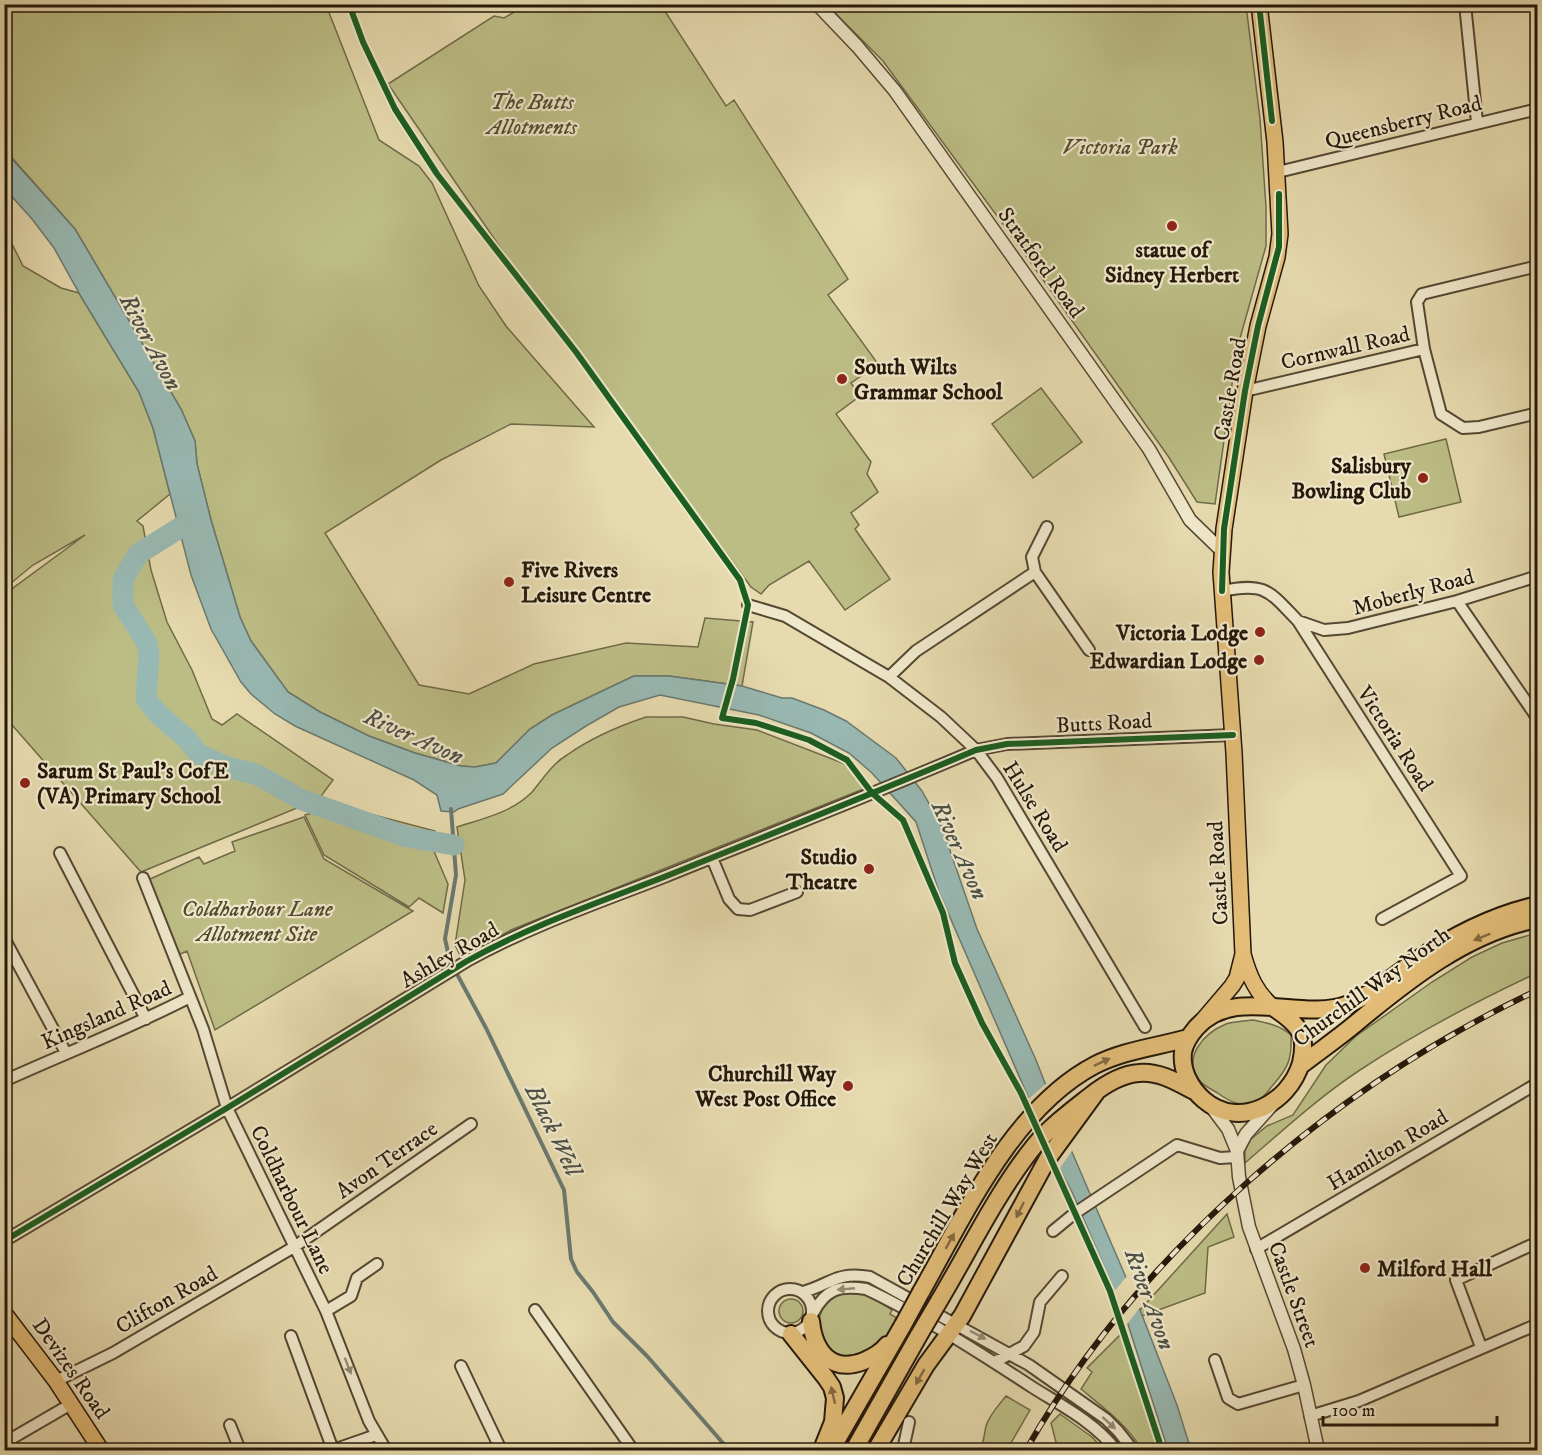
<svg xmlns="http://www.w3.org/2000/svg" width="1542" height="1455" font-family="'IM FELL DW Pica',serif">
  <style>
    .green { fill: #bcbd85; stroke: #706a48; stroke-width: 1.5 }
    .water { fill: #98b9b3; stroke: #6a796f; stroke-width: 1.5 }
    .pier { fill: #e6daae }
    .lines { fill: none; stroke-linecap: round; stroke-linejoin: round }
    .stream { stroke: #6a796f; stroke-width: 4 }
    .river { stroke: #98b9b3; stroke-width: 21 }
    .minor-casing { stroke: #554833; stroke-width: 14 }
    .tertiary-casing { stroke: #554833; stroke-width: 15 }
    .primary-casing { stroke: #25180a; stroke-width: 18 }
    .trunk-casing { stroke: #25180a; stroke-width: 20 }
    .minor { stroke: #efe7ca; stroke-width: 10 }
    .tertiary { stroke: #efe7ca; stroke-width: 12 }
    .primary { stroke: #e3bd77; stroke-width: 15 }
    .trunk { stroke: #e3bd77; stroke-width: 16 }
    .rail-casing { stroke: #25180a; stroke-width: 6 }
    .rail { stroke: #efe7ca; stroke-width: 4; stroke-dasharray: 11; stroke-linecap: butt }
    .trunk-bridge-casing { stroke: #25180a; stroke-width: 20; stroke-linecap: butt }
    .trunk-bridge { stroke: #e3bd77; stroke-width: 16 }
    .cycleway-casing { stroke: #efe7ca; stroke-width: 10 }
    .cycleway { stroke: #1b5e20; stroke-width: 6 }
    .oneway { fill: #846a40 }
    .oneway2 { fill: #948a74 }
    .poi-dot { fill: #8f2418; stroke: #efe7ca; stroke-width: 2 }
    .labels { text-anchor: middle; stroke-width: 4.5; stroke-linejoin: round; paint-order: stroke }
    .park-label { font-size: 22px; font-style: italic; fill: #524a2f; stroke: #efe7ca }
    .street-label { font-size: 22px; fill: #25180a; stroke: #efe7ca }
    .poi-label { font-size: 22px; font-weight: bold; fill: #25180a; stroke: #efe7ca; text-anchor: end }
    .water-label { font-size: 24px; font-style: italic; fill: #4d5045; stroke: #efe7ca }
  </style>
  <rect width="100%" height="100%" fill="#e6daae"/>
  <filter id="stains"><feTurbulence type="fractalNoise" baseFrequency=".00333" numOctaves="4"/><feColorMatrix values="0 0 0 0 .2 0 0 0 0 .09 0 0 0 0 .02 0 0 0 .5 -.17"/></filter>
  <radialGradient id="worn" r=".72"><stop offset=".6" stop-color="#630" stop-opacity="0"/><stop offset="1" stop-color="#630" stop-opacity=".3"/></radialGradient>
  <!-- green -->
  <path class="green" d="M 528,4 L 661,5 L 726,106 L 734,100 L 848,279 L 828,295 L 878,364 L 851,383 L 860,396 L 836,414 L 871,462 L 867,474 L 878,492 L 851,513 L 859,525 L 855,529 L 890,579 L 845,610 L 809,561 L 769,585 L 761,594 L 751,587 L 504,253 L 388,84 L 494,16 L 504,18 Z
    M 4,5 L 326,5 L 379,140 L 419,166 L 432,183 L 479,286 L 506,326 L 594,427 L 511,424 L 441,460 L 325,533 L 419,685 L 469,694 L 534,664 L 626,643 L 698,647 L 705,618 L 753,622 L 742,686 L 669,676 L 634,676 L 552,715 L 530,729 L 496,763 L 475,767 L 461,766 L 415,753 L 369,736 L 320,712 L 288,692 L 251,641 L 240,617 L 211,520 L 197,464 L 195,441 L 181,409 L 75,229 L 5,150 Z
    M 827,5 L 1246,5 L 1260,119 L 1266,207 L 1266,246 L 1237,349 L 1215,504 L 1197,502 L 1168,456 L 1014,239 L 883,61 Z
    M 4,228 L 23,266 L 61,288 L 79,293 L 139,392 L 153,428 L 170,494 L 137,521 L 143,526 L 151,570 L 167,622 L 192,670 L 212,719 L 222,725 L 237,714 L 333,780 L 319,799 L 141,872 L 5,717 L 5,594 L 85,535 L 33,565 L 5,588 Z
    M 1041,388 L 1082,442 L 1033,478 L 992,424 Z
    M 1446,439 L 1461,502 L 1399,517 L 1384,454 Z
    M 646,717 L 683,717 L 714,724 L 757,730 L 845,764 L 866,788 L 511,930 L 461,957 L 455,945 L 465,880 L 457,827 C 482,819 513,812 532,792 C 543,779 552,764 567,755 C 591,738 619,726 646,717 Z
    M 331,808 L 351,809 L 435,831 L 433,849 L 448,884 L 443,913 L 419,898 L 409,907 L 324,855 L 305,815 Z
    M 304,817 L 324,859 L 413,911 L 215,1030 L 187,951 L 178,955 L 148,880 L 199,857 L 204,864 L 235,851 L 232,842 Z
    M 1537,933 L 1537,973 C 1477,1001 1416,1033 1360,1070 C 1319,1097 1282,1131 1245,1163 L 1245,1150 L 1251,1139 L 1267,1126 L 1293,1115 L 1326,1065 L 1356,1036 L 1432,982 L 1472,957 L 1502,943 Z
    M 1253,1020 C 1267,1023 1280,1025 1291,1035 C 1292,1058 1289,1067 1273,1085 C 1267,1092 1262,1100 1253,1103 C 1240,1107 1229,1101 1219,1094 C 1213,1090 1204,1086 1200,1081 C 1181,1058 1204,1033 1226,1024 C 1234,1021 1244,1021 1253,1020 Z
    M 1227,1214 L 1234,1237 L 1208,1247 L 1205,1293 L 1142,1316 L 1140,1310 Z
    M 851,1291 C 867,1293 879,1302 892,1310 L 890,1314 L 897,1318 C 890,1330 881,1347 868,1355 C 865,1357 859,1357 855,1357 C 814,1363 801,1300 851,1291 Z
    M779 1311a12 12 0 1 1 24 0a12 12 0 1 1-24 0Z
    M 1126,1329 L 1165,1450 L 1142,1450 C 1127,1425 1104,1408 1081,1389 L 1092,1372 L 1087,1368 Z
    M 1006,1396 L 1030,1410 L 1007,1450 L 980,1450 C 984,1442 984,1435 986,1426 C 990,1414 998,1406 1006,1396 Z
    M 1060,1414 L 1092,1437 L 1104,1450 L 1058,1450 L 1051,1423 Z"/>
  <!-- water -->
  <path class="water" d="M 4,150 L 75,229 L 181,409 L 195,441 L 197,464 L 211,520 L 240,617 L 251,641 L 288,692 L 320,712 L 369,736 L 415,753 L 461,766 L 475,767 L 496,763 L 530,729 L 552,715 L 619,683 L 634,676 L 669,676 L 742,686 L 782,698 L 792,698 L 824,710 L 846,721 L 896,758 L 922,791 L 942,827 L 977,929 L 1036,1060 L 1072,1152 L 1140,1310 L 1177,1405 L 1191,1450 L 1168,1450 L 1126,1318 L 1072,1192 L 1059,1168 L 939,892 L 916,822 L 872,773 L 849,753 L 811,733 L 759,715 L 660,695 L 619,707 L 586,726 L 552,748 L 503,794 L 458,809 L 454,812 L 441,811 L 437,795 L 414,780 L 295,726 L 275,714 L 251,694 L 241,682 L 211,629 L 191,575 L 153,428 L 139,392 L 83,300 L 54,248 L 32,219 L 5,189 Z"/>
  <!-- pier -->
  <path class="pier" d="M 1048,1082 L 1074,1148 L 1058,1171 L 1026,1101 Z
    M 1128,1275 L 1141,1306 L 1125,1327 L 1112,1294 Z"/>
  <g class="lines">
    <!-- stream -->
    <path class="stream" d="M 451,809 L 456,875 L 445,939 L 450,961 L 486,1028 L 564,1190 L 571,1259 L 577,1272 L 593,1292 L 613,1322 L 647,1356 L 729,1450"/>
    <!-- river -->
    <path class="river" d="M 189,522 L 138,554 L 123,579 L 123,605 L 147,643 L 149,655 L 146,699 L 159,715 L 186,738 L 199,754 L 224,766 L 258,775 L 300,799 L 407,837 L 454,845"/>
    <defs>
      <path id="minor" d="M 1465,4 L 1477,122
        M 403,5 L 403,4
        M 1278,172 L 1538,109
        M 1424,349 L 1441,414 L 1463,428 L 1479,427 L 1538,413
        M 1245,391 L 1424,349 L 1417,302 L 1422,294 L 1538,266
        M 1035,572 L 1032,557 L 1047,527
        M 1222,591 C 1266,582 1269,591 1298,621 L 1461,876 L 1382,919
        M 1457,601 L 1538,719
        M 748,605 L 785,616 L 889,677 L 941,717 L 976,750 L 997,778 L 1145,1027
        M 1298,621 L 1324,630 L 1348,628 L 1457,601 L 1538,576
        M 889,677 L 916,651 L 1035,572 L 1089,650
        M 60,853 L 146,1019
        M 712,858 L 729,899 L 738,909 L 750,910 L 797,892
        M 143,878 L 203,1029 L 227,1108 L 326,1311 L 369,1421 L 386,1450
        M 4,938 L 66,1053
        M 4,1081 C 66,1053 130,1028 190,997
        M 1053,1231 L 1075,1213 L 1177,1145 L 1220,1158 L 1237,1157
        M 4,1241 L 227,1108 L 467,961 C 530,926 597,903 664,877 C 768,835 873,794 976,750 L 1007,744 L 1233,735
        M 1256,1249 L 1538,1083
        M768 1311a22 22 0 1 1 44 0a22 22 0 1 1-44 0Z
        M 803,1292 C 831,1284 837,1271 870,1277 L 1029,1365 L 1106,1419 L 1118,1431 L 1133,1450
        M 535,1310 L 633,1450
        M 326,1311 L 351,1296 L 357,1278 L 377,1264
        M 813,1313 C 826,1289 839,1285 866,1289 C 921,1315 980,1353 1032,1387 C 1062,1406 1094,1422 1116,1450
        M 291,1336 L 333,1450
        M 1481,1347 L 1456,1280 L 1538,1242
        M 1215,1360 L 1228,1398 L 1238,1404 L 1304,1385
        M 995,1362 L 1024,1346 L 1034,1332 L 1040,1302 L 1062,1276
        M 461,1366 L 501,1450
        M 56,1381 L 113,1353 L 294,1247 L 471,1124
        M 1310,1416 L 1359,1401 L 1538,1324
        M 230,1425 L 240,1450
        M 4,1443 L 71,1404
        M 333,1450 L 376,1435
        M 903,1450 L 909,1422"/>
      <path id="tertiary" d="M 817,4 L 857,46 L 895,91 L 1149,449 L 1190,520 L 1222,551
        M 1210,1105 L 1228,1129 L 1237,1151 L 1239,1177 L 1249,1227 L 1294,1349 L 1304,1385 L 1318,1450
        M 1237,1151 L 1246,1134 L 1272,1105"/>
      <path id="primary" d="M 1259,4 L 1275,142 L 1280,234 L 1277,257 L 1258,326 L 1245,391 L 1224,529 L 1221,572 L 1234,753 L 1243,954 C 1249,976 1256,993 1274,1008
        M 1203,1020 L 1232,986 L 1237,978 L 1243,954
        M 4,1313 L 56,1381 L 101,1450"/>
      <path id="trunk" d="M 1274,1008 C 1283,1014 1295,1022 1300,1032 C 1305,1041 1303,1054 1301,1063 C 1289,1104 1239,1130 1204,1100 C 1190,1088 1181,1070 1183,1052 C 1185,1042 1190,1035 1196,1028 C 1235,984 1301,1023 1349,1004 C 1373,994 1393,976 1414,962 C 1452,936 1492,915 1538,905
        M 1300,1066 C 1318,1052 1337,1039 1355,1024 C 1408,980 1468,932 1538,919
        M 921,1292 C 965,1214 1013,1108 1095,1065 C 1124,1050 1157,1047 1188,1038
        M 939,1301 C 970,1249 997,1192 1035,1145 C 1051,1126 1071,1111 1090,1096 C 1104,1085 1121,1074 1139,1073 C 1159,1071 1177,1082 1194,1091
        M 811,1321 C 814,1351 831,1374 864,1361 C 873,1357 881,1353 887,1345
        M 791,1334 L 826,1378 L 832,1387 L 835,1398 L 833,1422 L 823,1447
        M 831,1450 L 903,1325
        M 854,1450 L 919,1335
        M 876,1450 L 926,1365 L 962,1316 L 1048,1158 L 1097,1091"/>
    </defs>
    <!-- minor casing -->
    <use href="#minor" class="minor-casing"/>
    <!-- tertiary casing -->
    <use href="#tertiary" class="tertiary-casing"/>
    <!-- primary casing -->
    <use href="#primary" class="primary-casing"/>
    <!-- trunk casing -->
    <use href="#trunk" class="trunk-casing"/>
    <!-- minor -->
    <use href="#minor" class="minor"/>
    <!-- tertiary -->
    <use href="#tertiary" class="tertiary"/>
    <!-- primary -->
    <use href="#primary" class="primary"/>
    <!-- trunk -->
    <use href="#trunk" class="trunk"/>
    <defs>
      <path id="rail" d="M 1026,1450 C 1137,1254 1335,1085 1538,990"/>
    </defs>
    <!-- rail casing -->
    <use href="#rail" class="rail-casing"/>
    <!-- rail -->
    <use href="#rail" class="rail"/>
    <defs>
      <path id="trunk-bridge" d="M 903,1325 L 921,1292
        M 919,1335 L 939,1301"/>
    </defs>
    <!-- trunk-bridge casing -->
    <use href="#trunk-bridge" class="trunk-bridge-casing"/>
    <!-- trunk-bridge -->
    <use href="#trunk-bridge" class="trunk-bridge"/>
    <defs>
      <path id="cycleway" d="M 349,4 L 363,42 L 395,109 L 437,174 L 576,352 L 740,580 L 748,605 L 733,679 L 722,718 L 756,723 L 809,740 L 847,760 L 872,793 L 903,820 L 943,913 L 955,963 L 982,1023 L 1021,1093 L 1110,1291 L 1162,1450
        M 1259,4 L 1272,121
        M 1222,591 L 1224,529 L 1245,391 L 1258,326 L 1279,247 L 1279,194
        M 4,1241 L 227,1108 L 467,961 C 530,926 597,903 664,877 C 768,835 873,794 976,750 L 1007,744 L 1233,735"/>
    </defs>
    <!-- cycleway casing -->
    <use href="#cycleway" class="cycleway-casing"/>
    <!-- cycleway -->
    <use href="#cycleway" class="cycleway"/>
  </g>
  <!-- one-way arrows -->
  <defs><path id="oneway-solid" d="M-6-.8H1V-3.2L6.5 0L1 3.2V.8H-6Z" transform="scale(1.5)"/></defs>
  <g class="oneway">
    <use href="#oneway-solid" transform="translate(1482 937) rotate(158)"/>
    <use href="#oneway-solid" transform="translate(1102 1062) rotate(-25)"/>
    <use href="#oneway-solid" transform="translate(1020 1210) rotate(116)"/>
    <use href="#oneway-solid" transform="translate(950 1241) rotate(-61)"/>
    <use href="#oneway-solid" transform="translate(920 1377) rotate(120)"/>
    <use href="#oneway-solid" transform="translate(833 1395) rotate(-103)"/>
  </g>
  <g class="oneway2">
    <use href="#oneway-solid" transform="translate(846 1289) rotate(175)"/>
    <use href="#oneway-solid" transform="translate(978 1335) rotate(28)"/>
    <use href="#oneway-solid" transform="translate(348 1366) rotate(69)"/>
    <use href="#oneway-solid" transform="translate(1109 1423) rotate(42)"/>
  </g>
  <!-- markers -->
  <g class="poi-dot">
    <circle cx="1172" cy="226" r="6"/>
    <circle cx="842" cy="379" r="6"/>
    <circle cx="1423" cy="478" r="6"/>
    <circle cx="509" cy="582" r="6"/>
    <circle cx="1260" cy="632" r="6"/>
    <circle cx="1259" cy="660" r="6"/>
    <circle cx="25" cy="783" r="6"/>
    <circle cx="869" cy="869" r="6"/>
    <circle cx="848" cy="1086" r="6"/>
    <circle cx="1365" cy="1268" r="6"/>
  </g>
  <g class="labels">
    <!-- park labels -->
    <g class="park-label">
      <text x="532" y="109">The Butts<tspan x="532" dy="25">Allotments</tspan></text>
      <text x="1120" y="154">Victoria Park</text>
      <text x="257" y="916">Coldharbour Lane<tspan x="257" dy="25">Allotment Site</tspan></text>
    </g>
    <!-- street labels -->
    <g class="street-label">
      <text transform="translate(1403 121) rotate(-14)" y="8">Queensberry Road</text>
      <text transform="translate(1042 262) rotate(54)" y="8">Stratford Road</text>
      <text transform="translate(1345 347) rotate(-13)" y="8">Cornwall Road</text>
      <text transform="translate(1229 389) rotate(-80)" y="8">Castle Road</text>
      <text transform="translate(1413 591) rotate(-15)" y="8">Moberly Road</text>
      <text transform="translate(1104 722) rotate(-3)" y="8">Butts Road</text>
      <text transform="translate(1396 738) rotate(57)" y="8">Victoria Road</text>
      <text transform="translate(1036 806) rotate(58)" y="8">Hulse Road</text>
      <text transform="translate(1217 873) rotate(-93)" y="8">Castle Road</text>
      <text transform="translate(449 954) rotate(-30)" y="8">Ashley Road</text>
      <text transform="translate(1371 986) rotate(-36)" y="8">Churchill Way North</text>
      <text transform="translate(106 1014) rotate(-24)" y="8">Kingsland Road</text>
      <text transform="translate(1387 1149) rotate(-31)" y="8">Hamilton Road</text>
      <text transform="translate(386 1159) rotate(-35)" y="8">Avon Terrace</text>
      <text transform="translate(293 1199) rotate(64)" y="8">Coldharbour Lane</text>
      <text transform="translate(946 1209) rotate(-59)" y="8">Churchill Way West</text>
      <text transform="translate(1295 1294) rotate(70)" y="8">Castle Street</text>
      <text transform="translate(166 1299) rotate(-30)" y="8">Clifton Road</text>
      <text transform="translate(72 1368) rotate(55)" y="8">Devizes Road</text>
    </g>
    <!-- poi labels -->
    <g class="poi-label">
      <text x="1172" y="257" text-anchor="middle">statue of<tspan x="1172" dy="25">Sidney Herbert</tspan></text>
      <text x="854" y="374" text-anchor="start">South Wilts<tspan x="854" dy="25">Grammar School</tspan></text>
      <text x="1411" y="473">Salisbury<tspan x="1411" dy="25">Bowling Club</tspan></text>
      <text x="521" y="577" text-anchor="start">Five Rivers<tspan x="521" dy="25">Leisure Centre</tspan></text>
      <text x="1248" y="640">Victoria Lodge</text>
      <text x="1247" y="668">Edwardian Lodge</text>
      <text x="37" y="778" text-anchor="start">Sarum St Paul's CofE<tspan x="37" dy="25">(VA) Primary School</tspan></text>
      <text x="857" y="864">Studio<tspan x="857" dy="25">Theatre</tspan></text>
      <text x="836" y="1081">Churchill Way<tspan x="836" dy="25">West Post Office</tspan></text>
      <text x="1377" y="1276" text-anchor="start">Milford Hall</text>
    </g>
    <!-- water labels -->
    <g class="water-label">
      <text transform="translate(151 342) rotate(62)" y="8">River Avon</text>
      <text transform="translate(414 736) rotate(24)" y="8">River Avon</text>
      <text transform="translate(960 850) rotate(66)" y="8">River Avon</text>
      <text transform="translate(554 1130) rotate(64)" y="8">Black Well</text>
      <text transform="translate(1150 1299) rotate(70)" y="8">River Avon</text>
    </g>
  </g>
  <!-- margin -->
  <rect width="1542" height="1455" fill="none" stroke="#e6daae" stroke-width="24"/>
  <rect x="6" y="6" width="1530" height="1443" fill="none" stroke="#25180a" stroke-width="3"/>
  <rect x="12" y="12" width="1518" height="1431" fill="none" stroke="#25180a" stroke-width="1.5"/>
  <!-- scale -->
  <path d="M1323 1416v9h174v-9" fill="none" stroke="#25180a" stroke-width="3"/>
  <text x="1332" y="1416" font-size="18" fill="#25180a" stroke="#efe7ca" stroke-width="4.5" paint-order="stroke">100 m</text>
  <rect width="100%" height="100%" filter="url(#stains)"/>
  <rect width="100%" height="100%" fill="url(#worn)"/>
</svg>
